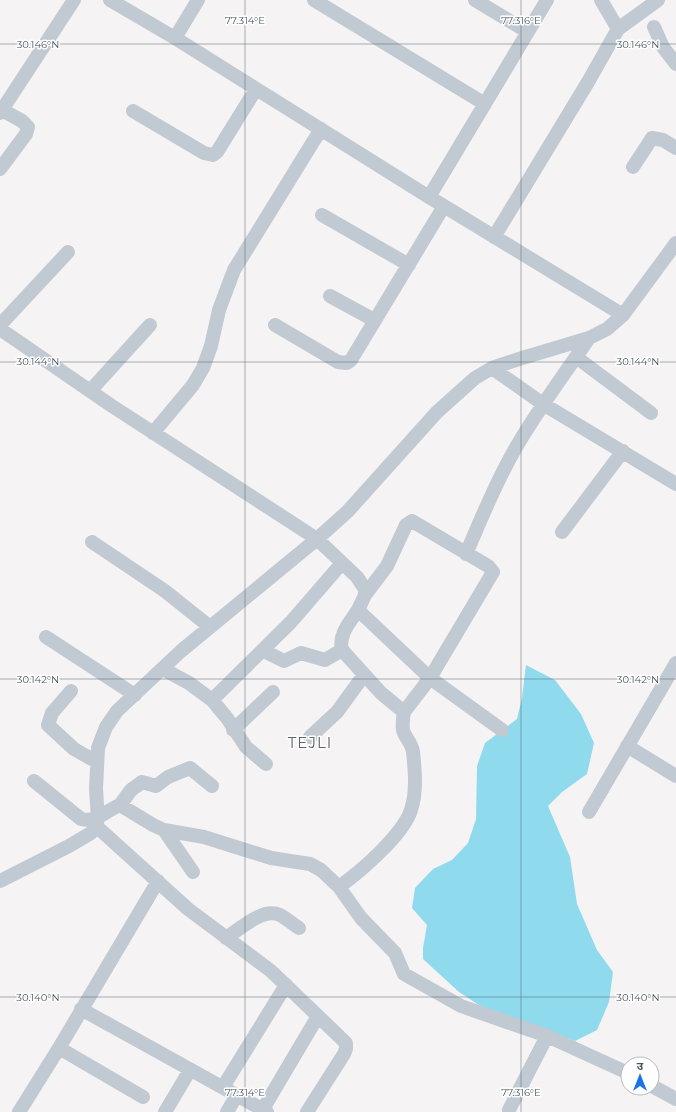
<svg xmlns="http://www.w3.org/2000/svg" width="676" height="1112" font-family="Montserrat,'Noto Sans Devanagari',sans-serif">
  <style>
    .water { fill: #90daee }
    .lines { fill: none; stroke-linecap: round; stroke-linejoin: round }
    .minor { stroke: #c1cad2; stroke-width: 14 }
    .ticks { fill: none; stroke: #4a5661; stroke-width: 1; stroke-opacity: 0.45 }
    .labels { text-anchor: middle; stroke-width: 3; stroke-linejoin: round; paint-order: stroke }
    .quarter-label { font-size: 15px; letter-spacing: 1px; fill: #5f6368; stroke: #fff }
    .ticks-label { font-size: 10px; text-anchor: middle; fill: #4a5661; stroke: #fff; stroke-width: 3; stroke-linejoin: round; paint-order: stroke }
  </style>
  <rect width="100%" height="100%" fill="#f5f3f3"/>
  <!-- water -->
  <path class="water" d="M 526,665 L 555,680 L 581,714 L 594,743 L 587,774 L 562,792 L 548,806 L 570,857 L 577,904 L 597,950 L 613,972 L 609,1002 L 597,1030 L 575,1041 L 482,1007 L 459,992 L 423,959 L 423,948 L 427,925 L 412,908 L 415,888 L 433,869 L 452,860 L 468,843 L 476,819 L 477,766 L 485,743 L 517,719 L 522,698 Z"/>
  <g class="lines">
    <!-- minor -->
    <path class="minor" d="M 110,0 L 175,38 L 429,197 L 623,315
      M 314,0 L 485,104
      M 475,0 L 528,32
      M 601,0 L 618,29
      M 654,27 L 663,47 L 676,64
      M 175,38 L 198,0
      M 133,111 L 204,153 L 213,155 L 217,152 L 256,89
      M 0,113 L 74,0
      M 633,167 L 652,138 L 663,140 L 676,148
      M 0,169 L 26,134 L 28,127 L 22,121 L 2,110
      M 429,197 L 547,0
      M 322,215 L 409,265
      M 494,237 L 588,82 L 618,29 L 658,0
      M 330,296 L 374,320
      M 0,325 L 68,252
      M 275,325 L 338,362 L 347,363 L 351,360 L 444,206
      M 0,329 L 112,406 L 317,539 L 357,577 L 365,589 L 365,595 L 358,610 L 430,678 L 502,730
      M 576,357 L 651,413
      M 492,368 L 543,404 L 676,484
      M 90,391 L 150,325
      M 153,433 L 193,385 L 203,368 L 211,346 L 219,310 L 234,270 L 321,129
      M 562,532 L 623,451
      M 92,542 L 165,591 L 210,627
      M 466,554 C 481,519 495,484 514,451 C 536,412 564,375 589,338
      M 365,595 L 387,566 L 406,525 L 412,521 L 488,566 L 493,572 L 430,678 L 404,712
      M 46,637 L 135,695
      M 264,651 L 284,661 L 301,653 L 325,660 L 342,650
      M 163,669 L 189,683 L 212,700 L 227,718 L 246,747 L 266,764
      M 71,691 L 52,713 L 48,725 L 74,749 L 97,762
      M 212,700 L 291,622 L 342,563
      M 233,730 L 273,692
      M 310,737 L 337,712 L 364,675
      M 627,746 L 676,776
      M 34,781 L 81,819 C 97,823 105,811 120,805 L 153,825 L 164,830 L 204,837 L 271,858 L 310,864 L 321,870 L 339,887 L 361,918 L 395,953 L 404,974 L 461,1006 L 547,1036 L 628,1073
      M 120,805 L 131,790 L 142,782 L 156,786 L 168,777 L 190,768 L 212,786
      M 589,812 L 676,663
      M 96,826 L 188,909 L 271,971 L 346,1043 L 346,1049 L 344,1054 L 307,1112
      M 164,830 L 193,872
      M 0,881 L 69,846 L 91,833 L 96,826 L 98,818 L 96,789 L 98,748 L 106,727 L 117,711 L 181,651 L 317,539 L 348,511 L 437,412 L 475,378 L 492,368 L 519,359 L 589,338 L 607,329 L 623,315 L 676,243
      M 339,887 C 361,871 403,835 411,810 C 417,792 415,770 413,752 C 412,743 405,738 403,730 C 402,724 403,718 404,712 L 381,693 L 342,650 C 338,635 350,622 358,610
      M 226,938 C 240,929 263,907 280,915 C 287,919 293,924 299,928
      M 81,1009 L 267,1112
      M 652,1086 L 676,1099
      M 223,1087 L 286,985
      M 143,1097 L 59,1048 L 158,881
      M 263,1109 L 318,1016
      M 509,1110 L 547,1036
      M 19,1112 L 59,1048
      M 165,1112 L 190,1070
      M 227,1112 L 237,1095"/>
  </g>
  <!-- ticks -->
  <path class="ticks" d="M 245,0 L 245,1112M 521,0 L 521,1112M 0,44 L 676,44M 0,362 L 676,362M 0,679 L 676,679M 0,997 L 676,997"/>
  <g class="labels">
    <!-- quarter labels -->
    <g class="quarter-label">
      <text x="310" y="748">TEJLI</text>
    </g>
  </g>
  <g class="ticks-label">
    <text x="245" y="24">77.314°E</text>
    <text x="521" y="24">77.316°E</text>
    <text x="38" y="48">30.146°N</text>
    <text x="638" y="48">30.146°N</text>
    <text x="38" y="365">30.144°N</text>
    <text x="638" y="365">30.144°N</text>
    <text x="38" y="683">30.142°N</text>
    <text x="638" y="683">30.142°N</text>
    <text x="38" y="1001">30.140°N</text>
    <text x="638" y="1001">30.140°N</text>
    <text x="245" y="1096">77.314°E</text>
    <text x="521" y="1096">77.316°E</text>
  </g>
  <!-- north arrow -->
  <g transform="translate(640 1076)"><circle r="19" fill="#ffffff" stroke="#b7bbc0"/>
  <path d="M0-3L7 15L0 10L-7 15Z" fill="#1a73e8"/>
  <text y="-6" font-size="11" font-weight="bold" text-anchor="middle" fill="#4a5661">उ</text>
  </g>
</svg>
